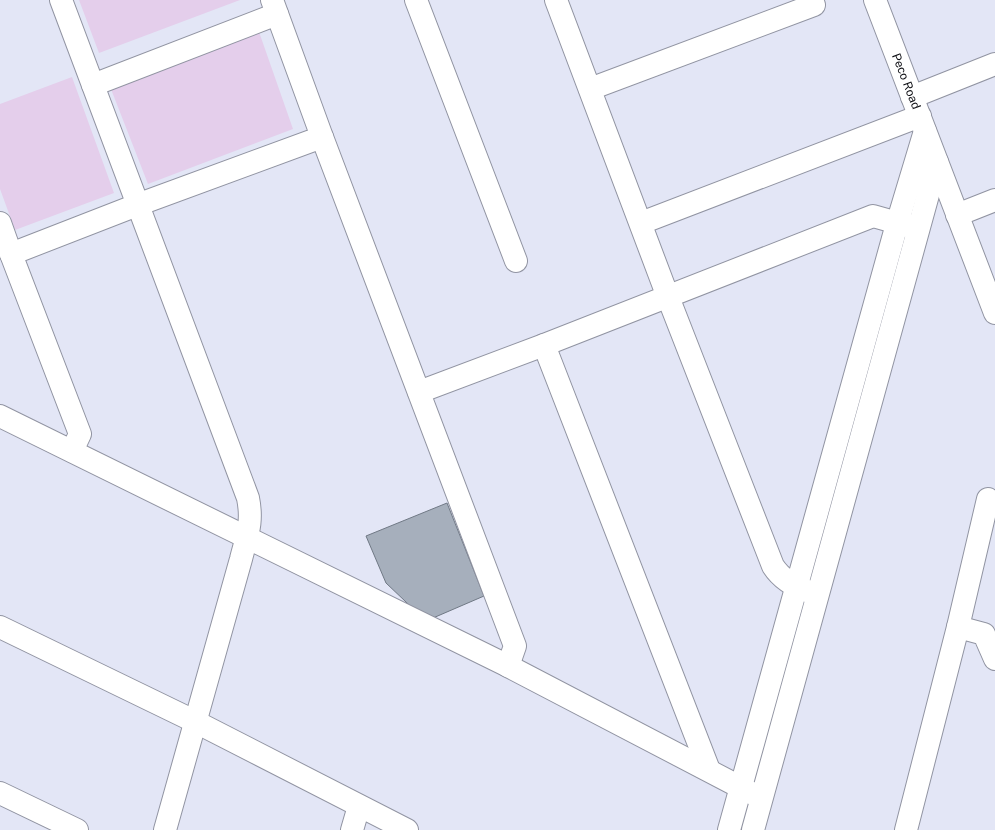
<svg xmlns="http://www.w3.org/2000/svg" width="995" height="830" font-family="'Public Sans',sans-serif">
  <style>
    .green { fill: #e4ceeb }
    .building { fill: #a6afbc; stroke: #707985 }
    .lines { fill: none; stroke-linecap: round; stroke-linejoin: round }
    .minor-casing { stroke: #9194a2; stroke-width: 24 }
    .minor { stroke: #fff; stroke-width: 22 }
    .labels { text-anchor: middle; stroke-width: 4; stroke-linejoin: round; paint-order: stroke }
    .street-label { font-size: 12px; fill: #0c0d12; stroke: #fff }
  </style>
  <rect width="100%" height="100%" fill="#e3e6f6"/>
  <!-- green -->
  <path class="green" d="M 79,0 L 240,0 L 99,53 Z
    M 258,29 L 293,129 L 148,184 L 109,84 Z
    M 72,77 L 114,193 L 15,230 L 0,189 L 0,104 Z"/>
  <!-- building -->
  <path class="building" d="M 447,503 L 484,596 L 426,621 L 386,583 L 366,536 Z"/>
  <g class="lines">
    <defs>
      <g id="minor">
        <path d="M 61,0 L 248,498 C 253,523 247,535 241,559 L 165,830"/>
        <path d="M 416,0 L 516,261"/>
        <path d="M 556,0 L 668,297 L 773,566 C 782,580 795,587 810,592"/>
        <path id="s1" d="M 875,0 L 995,313"/>
        <path d="M 93,85 L 277,14"/>
        <path d="M 590,89 L 814,5"/>
        <path d="M 912,97 L 995,64"/>
        <path d="M 322,137 L 515,646 L 508,666"/>
        <path d="M 957,215 L 995,200"/>
        <path d="M 0,223 L 11,254"/>
        <path d="M 641,223 L 920,116"/>
        <path d="M 544,345 L 709,770"/>
        <path d="M 419,392 L 544,345 L 873,216 L 912,227"/>
        <path d="M 0,416 L 508,666 L 761,798"/>
        <path d="M 72,451 L 80,434 L 11,254 L 137,205 L 322,137 L 272,0"/>
        <path d="M 0,627 L 196,722 L 407,830"/>
        <path d="M 958,627 L 984,634 L 995,659"/>
        <path d="M 0,793 L 77,830"/>
        <path d="M 352,830 L 359,806"/>
        <path d="M 729,830 L 897,224 L 925,131"/>
        <path d="M 753,830 L 937,162"/>
        <path d="M 906,830 L 958,627 L 988,499"/>
      </g>
    </defs>
    <!-- minor casing -->
    <use href="#minor" class="minor-casing"/>
    <!-- minor -->
    <use href="#minor" class="minor"/>
  </g>
  <g class="labels">
    <!-- street labels -->
    <g class="street-label">
      <text dy="4" stroke="none"><textPath href="#s1" startOffset="87">Peco Road</textPath></text>
    </g>
  </g>
</svg>
